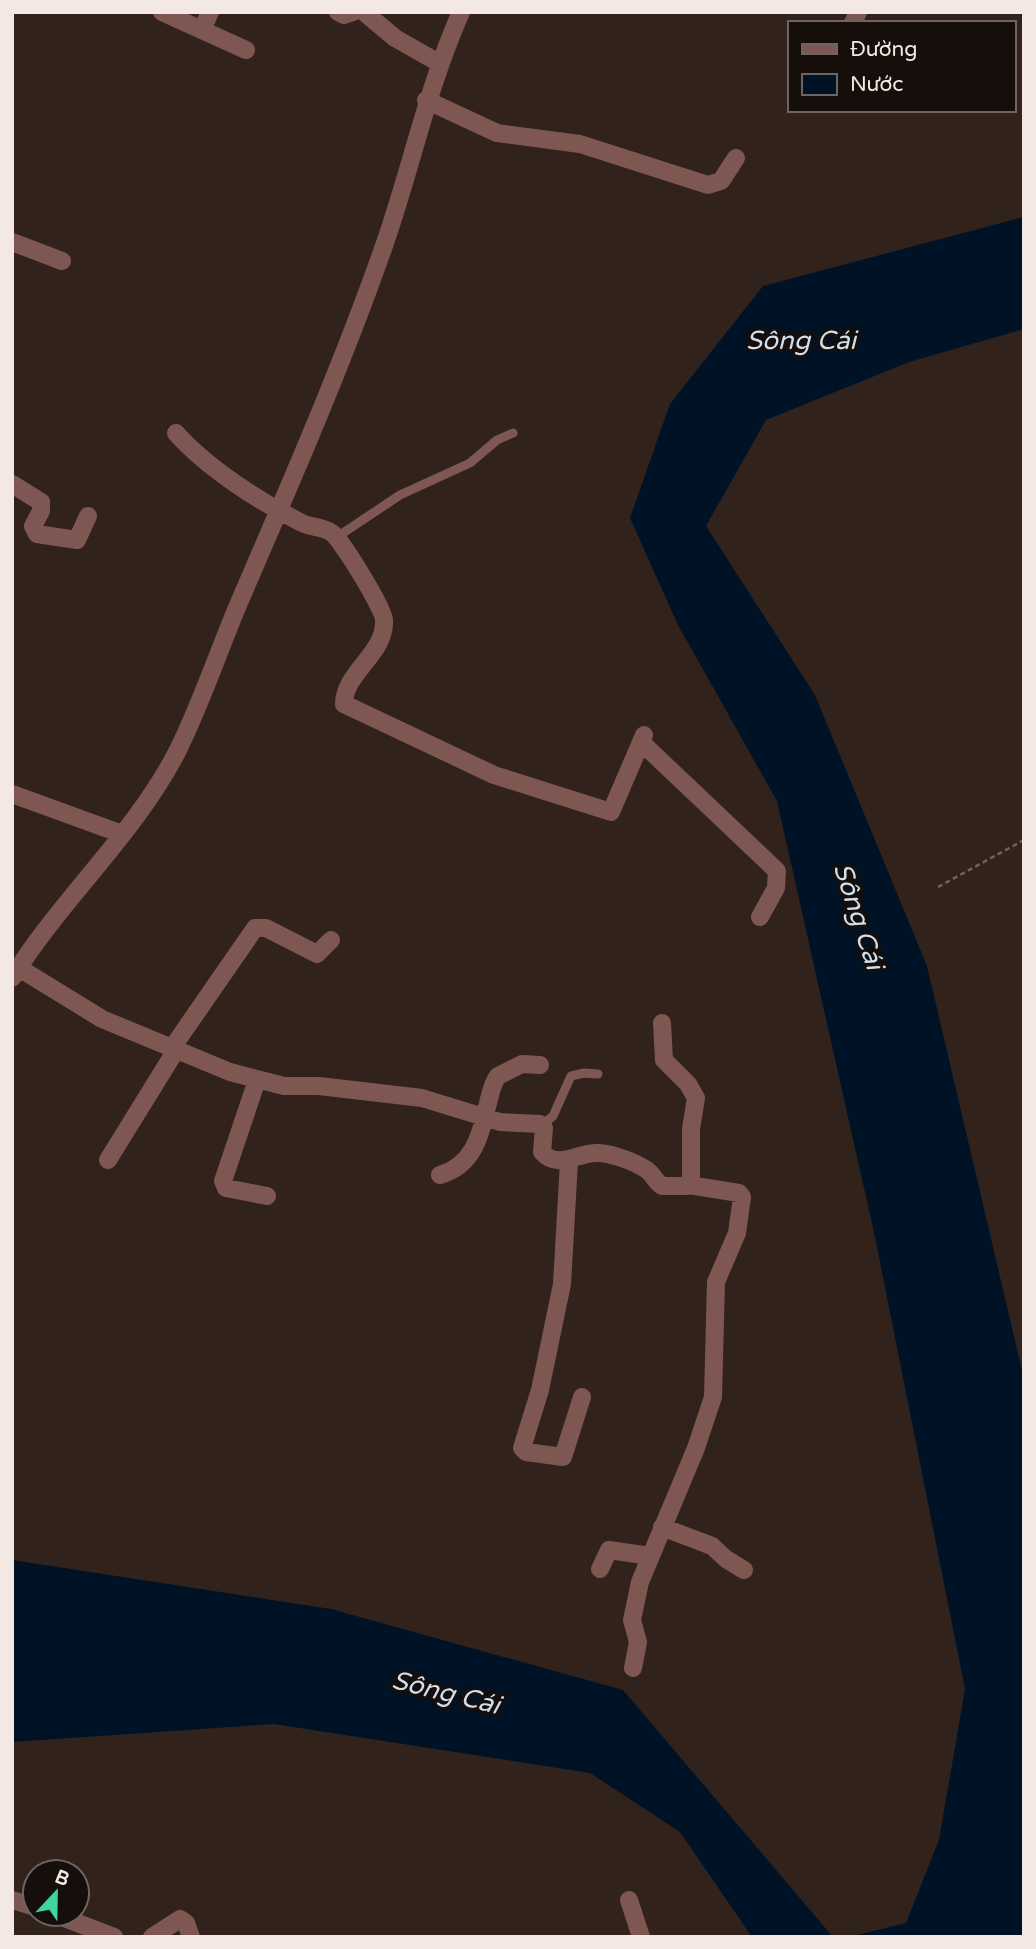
<svg xmlns="http://www.w3.org/2000/svg" width="1036" height="1949" font-family="'Varela Round',sans-serif">
  <style>
    .water { fill: #001225 }
    .lines { fill: none; stroke-linecap: round; stroke-linejoin: round }
    .path { stroke: #71625d; stroke-width: 2.5; stroke-dasharray: 5 3.5; stroke-linecap: butt }
    .service { stroke: #7f5752; stroke-width: 9 }
    .minor { stroke: #7f5752; stroke-width: 18 }
    .labels { text-anchor: middle; stroke-width: 7; stroke-linejoin: round; paint-order: stroke }
    .water-label { font-size: 26px; font-style: italic; fill: #cedff0; stroke: #150e0b }
  </style>
  <rect width="100%" height="100%" fill="#32221c"/>
  <!-- water -->
  <path class="water" d="M 1024,217 L 1024,329 L 909,362 L 766,420 L 706,526 L 815,695 L 927,966 L 1024,1379 L 1024,1937 L 849,1937 L 906,1923 L 939,1840 L 965,1689 L 875,1237 L 777,801 L 678,625 L 630,518 L 670,404 L 763,286 Z
    M 12,1560 L 331,1609 L 623,1690 L 833,1937 L 752,1937 L 680,1832 L 590,1773 L 274,1724 L 12,1742 Z"/>
  <g class="lines">
    <!-- path -->
    <path class="path" d="M 938,887 L 1024,840"/>
    <!-- service -->
    <path class="service" d="M 337,537 L 400,495 L 470,463 L 497,440 L 513,433
      M 542,1125 L 553,1116 L 571,1076 L 584,1073 L 598,1074"/>
    <!-- minor -->
    <path class="minor" d="M 162,12 L 246,50
      M 338,12 L 344,15 L 353,12
      M 364,12 L 395,38 L 439,63
      M 853,23 L 858,12
      M 202,30 L 210,12
      M 426,100 L 497,133 L 580,144 L 708,185 L 721,181 L 736,158
      M 12,242 L 62,261
      M 176,433 C 207,468 260,502 302,523 C 312,528 322,526 332,533 C 341,539 384,609 384,620 C 386,654 344,672 344,704 L 494,775 L 611,812 L 644,735
      M 12,484 L 41,502 L 41,511 L 33,526 L 37,534 L 77,540 L 88,516
      M 641,742 L 777,871 L 776,888 L 760,917
      M 12,794 L 122,834
      M 19,968 L 102,1019 L 230,1072 L 284,1086 L 319,1086 L 422,1098 L 500,1122 L 540,1124 L 544,1128 L 542,1152 C 559,1171 579,1151 599,1153 C 614,1154 635,1162 647,1170 C 654,1175 655,1182 662,1186 L 686,1186 L 691,1179 L 691,1129 L 696,1098 L 688,1084 L 664,1060 L 662,1023
      M 12,978 C 61,899 134,835 177,752 C 202,702 219,649 241,598 C 292,480 343,363 385,243 C 412,165 427,89 461,12
      M 172,1048 L 255,928 L 266,928 L 317,954 L 331,940
      M 257,1080 L 223,1181 L 226,1188 L 267,1196
      M 108,1160 L 176,1050
      M 569,1162 L 562,1284 L 540,1390 L 522,1448 L 526,1452 L 563,1457 L 582,1397
      M 440,1175 C 472,1166 480,1138 487,1107 C 490,1097 491,1085 498,1076 L 522,1064 L 540,1065
      M 662,1527 L 712,1546 L 726,1559 L 744,1570
      M 600,1569 L 609,1550 L 650,1556
      M 633,1668 L 638,1642 L 632,1620 L 640,1582 L 696,1448 L 713,1397 L 716,1282 L 737,1233 L 742,1197 L 739,1193 L 689,1185
      M 12,1900 L 35,1907
      M 629,1900 L 641,1937
      M 54,1914 L 114,1937
      M 152,1937 L 180,1919 L 186,1923 L 191,1937"/>
  </g>
  <g class="labels">
    <!-- water labels -->
    <g class="water-label">
      <text x="801" y="349">Sông Cái</text>
      <text transform="translate(859 916) rotate(72)" y="9">Sông Cái</text>
      <text transform="translate(446 1692) rotate(14)" y="9">Sông Cái</text>
    </g>
  </g>
  <!-- border -->
  <rect width="1036" height="1949" fill="none" stroke="#f3e8e4" stroke-width="28"/>
  <!-- legend -->
  <rect x="788" y="21" width="228" height="91" fill="#150e0b" stroke="#6e6562" stroke-width="2"/>
  <rect x="802" y="44" width="35" height="10" fill="#7f5752" stroke="#6e6562" stroke-width="2"/>
  <text x="850" y="56" font-size="21" fill="#f3e8e4">Đường</text>
  <rect x="802" y="74" width="35" height="21" fill="#001225" stroke="#6e6562" stroke-width="2"/>
  <text x="850" y="91" font-size="21" fill="#f3e8e4">Nước</text>
  <!-- north arrow -->
  <g transform="translate(56 1893) rotate(22)"><circle r="33" fill="#150e0b" stroke="#6e6562" stroke-width="2"/>
  <path d="M0-5L12 26L0 18L-12 26Z" fill="#3ed4a3"/>
  <text y="-10" font-size="19" font-weight="bold" text-anchor="middle" fill="#f3e8e4">B</text>
  </g>
</svg>
